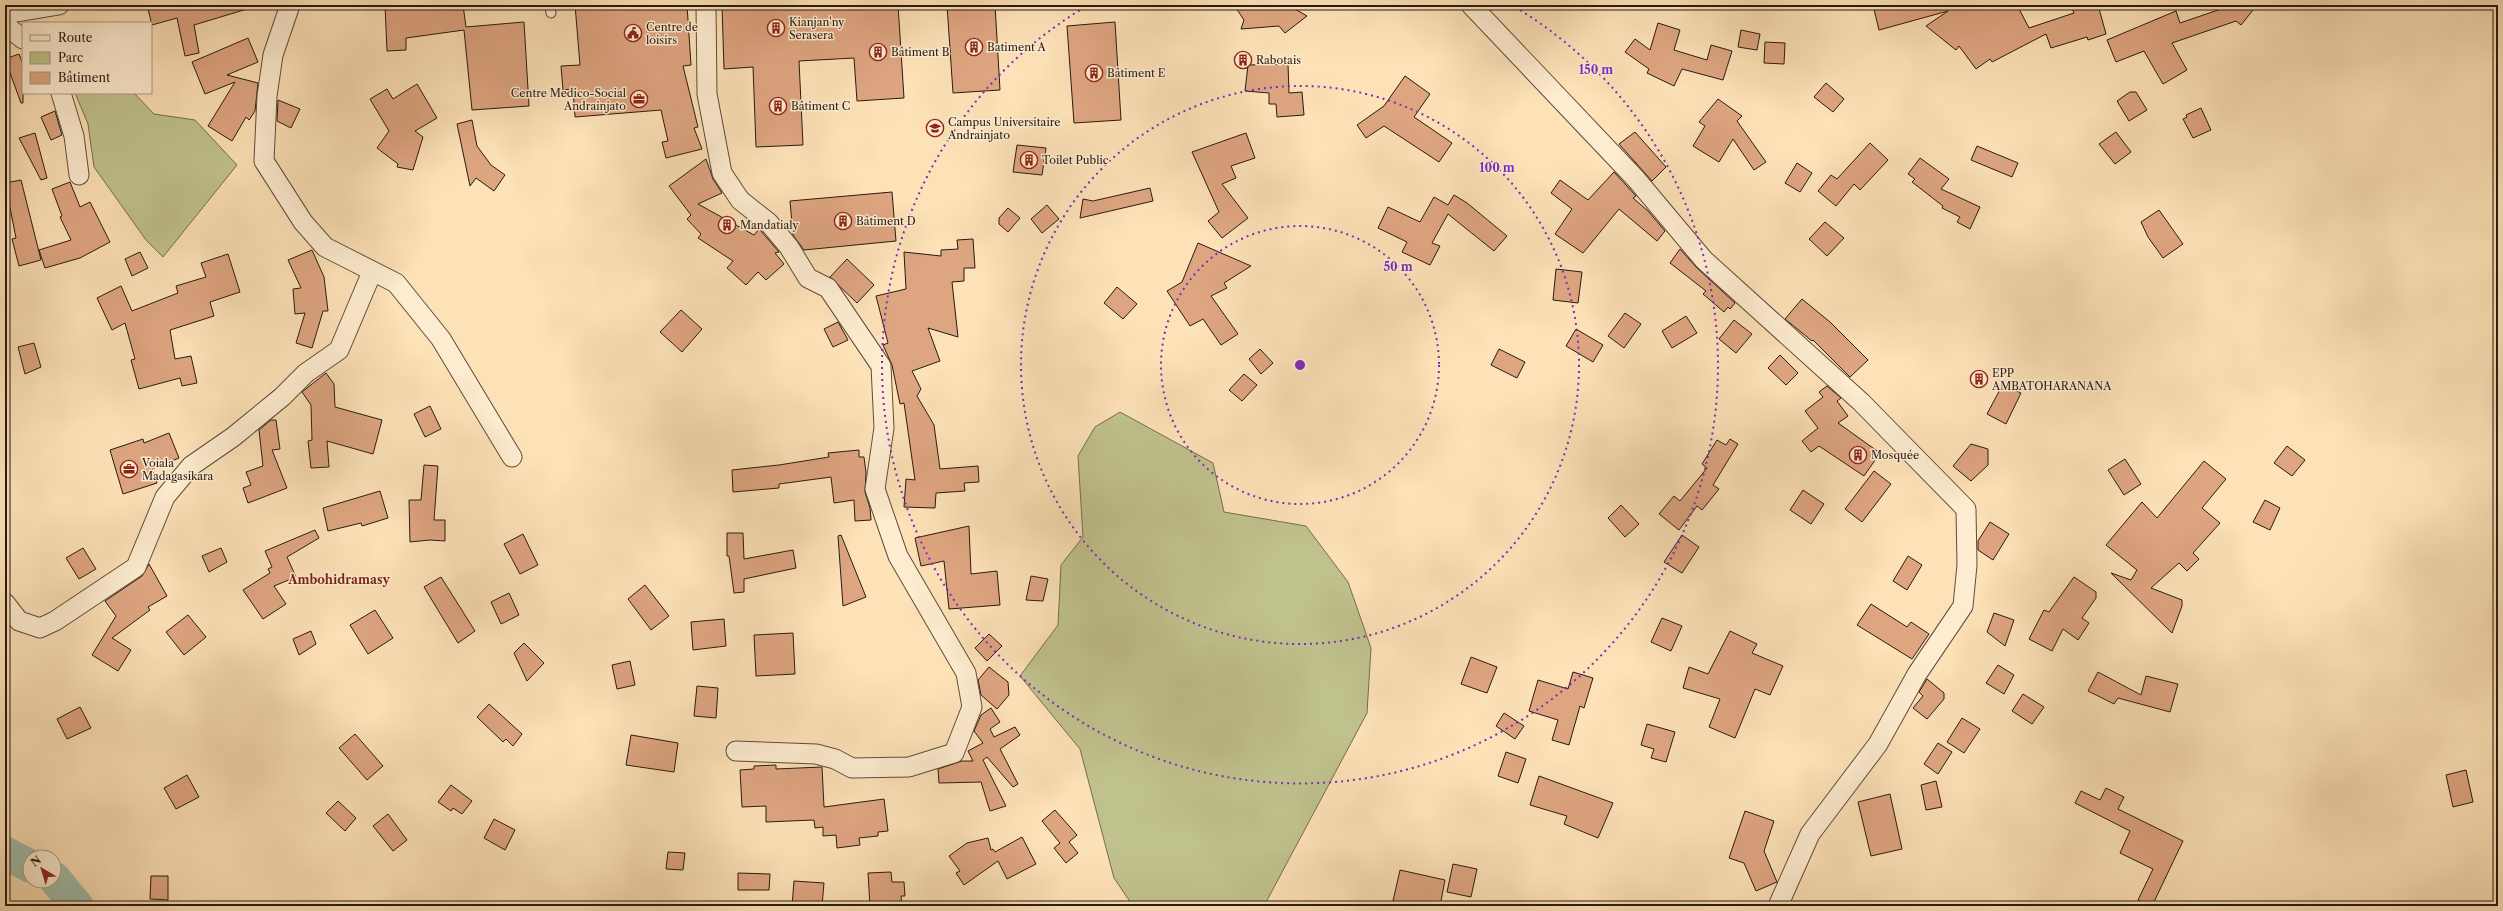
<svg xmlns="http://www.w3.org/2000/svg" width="2503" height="911" font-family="'Libre Caslon Text',serif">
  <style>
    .green { fill: #c0c28d; stroke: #746e50 }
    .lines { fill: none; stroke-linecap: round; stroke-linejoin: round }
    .river { stroke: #a0beab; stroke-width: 33 }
    .building { fill: #dea581; stroke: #291a12 }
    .lane-casing { stroke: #5e4c3b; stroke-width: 11 }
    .street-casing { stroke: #5e4c3b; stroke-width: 21 }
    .lane { stroke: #feecd0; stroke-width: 9 }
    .street { stroke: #feecd0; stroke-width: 19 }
    .ring { fill: none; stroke: #7b2cbf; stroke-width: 2; stroke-dasharray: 2 4 }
    .labels { text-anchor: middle; stroke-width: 3; stroke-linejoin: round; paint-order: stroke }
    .poi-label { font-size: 11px; fill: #291a12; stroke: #feecd0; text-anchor: start }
    .neighbourhood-label { font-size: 12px; font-weight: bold; fill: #7a1f14; stroke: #feecd0 }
    .centre { fill: #7b2cbf; stroke: #feecd0; stroke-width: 2 }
    .ring-label { font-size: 12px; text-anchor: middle; font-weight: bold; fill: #7b2cbf; stroke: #feecd0; stroke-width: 3; stroke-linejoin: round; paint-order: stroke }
  </style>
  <rect width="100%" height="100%" fill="#fde1b7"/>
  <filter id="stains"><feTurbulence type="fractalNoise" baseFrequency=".005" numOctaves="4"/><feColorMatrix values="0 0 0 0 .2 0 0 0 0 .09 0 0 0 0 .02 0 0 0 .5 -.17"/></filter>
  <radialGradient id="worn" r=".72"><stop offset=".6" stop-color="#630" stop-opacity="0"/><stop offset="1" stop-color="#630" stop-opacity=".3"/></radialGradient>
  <!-- green -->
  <path class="green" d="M 75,93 L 134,93 L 154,114 L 195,120 L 237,165 L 163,257 L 146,240 L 94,167 L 88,124 Z
    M 1120,412 L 1213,463 L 1224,512 L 1306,526 L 1348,582 L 1371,648 L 1367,713 L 1264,906 L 1133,906 L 1114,878 L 1080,749 L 1020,676 L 1058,625 L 1061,565 L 1083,537 L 1078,456 L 1095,427 Z"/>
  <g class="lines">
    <!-- river -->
    <path class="river" d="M 5,853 L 30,866
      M 54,878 L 77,906"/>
  </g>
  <!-- building -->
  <path class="building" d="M 147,5 L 247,5 L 247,9 L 194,25 L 199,53 L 185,56 L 177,18 L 152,25 Z
    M 385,5 L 463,5 L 466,27 L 524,22 L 529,106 L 472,110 L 464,30 L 406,38 L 406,50 L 387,51 Z
    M 575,5 L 687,5 L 691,65 L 683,66 L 698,127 L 694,128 L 702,149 L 666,158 L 662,142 L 668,141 L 661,110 L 575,117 L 573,89 L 563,90 L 561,66 L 580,65 Z
    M 722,5 L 898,5 L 904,98 L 857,101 L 854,58 L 799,61 L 803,145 L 756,147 L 753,67 L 724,69 Z
    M 947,5 L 995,5 L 1000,90 L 953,93 Z
    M 1234,5 L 1288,5 L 1307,16 L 1285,33 L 1279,26 L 1241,29 L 1244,20 Z
    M 1873,5 L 1952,5 L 1953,8 L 1958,5 L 2017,5 L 2029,28 L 2074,13 L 2071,5 L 2098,5 L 2106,34 L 2088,40 L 2087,37 L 2051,48 L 2046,34 L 1992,62 L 1990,59 L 1976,69 L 1959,46 L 1956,50 L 1926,26 L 1948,11 L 1879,30 Z
    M 2226,5 L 2257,5 L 2241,25 L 2236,21 L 2172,43 L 2187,70 L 2163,84 L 2144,51 L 2116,62 L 2107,40 L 2176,11 L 2180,23 L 2224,8 Z
    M 1115,22 L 1121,120 L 1074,123 L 1067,26 Z
    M 1658,23 L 1680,30 L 1674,50 L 1707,60 L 1711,45 L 1732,51 L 1723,80 L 1682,69 L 1674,86 L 1647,73 L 1649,69 L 1625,52 L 1635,39 L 1650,50 Z
    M 1741,30 L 1760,34 L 1757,50 L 1738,47 Z
    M 248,38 L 258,62 L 227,75 L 258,83 L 255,111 L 249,120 L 246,117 L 232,141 L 208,126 L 235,82 L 205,94 L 192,62 Z
    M 1765,42 L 1785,43 L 1784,64 L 1764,63 Z
    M 19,54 L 23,64 L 23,103 L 21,103 L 5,59 Z
    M 1288,64 L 1289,93 L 1302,92 L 1304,115 L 1277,117 L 1276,104 L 1269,104 L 1269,93 L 1245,91 L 1248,65 Z
    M 1405,76 L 1430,94 L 1414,117 L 1452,143 L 1439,162 L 1384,126 L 1366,138 L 1357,125 L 1384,106 Z
    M 1826,83 L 1844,99 L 1833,112 L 1814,97 Z
    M 417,84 L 437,118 L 415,131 L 423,137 L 413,170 L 397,167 L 398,164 L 377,148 L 389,131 L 370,99 L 387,89 L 393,99 Z
    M 2130,92 L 2136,92 L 2147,110 L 2129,121 L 2117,101 Z
    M 1718,99 L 1742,116 L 1737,121 L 1766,162 L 1754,170 L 1733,139 L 1719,162 L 1693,146 L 1705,126 L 1699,122 Z
    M 278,100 L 300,109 L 291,128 L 277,121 Z
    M 2201,108 L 2211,130 L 2193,138 L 2183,119 L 2187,117 L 2186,115 Z
    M 55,111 L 62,135 L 51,140 L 41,117 Z
    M 472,120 L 477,146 L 491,165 L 505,175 L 494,191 L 476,178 L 470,186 L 457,124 Z
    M 1635,132 L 1666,167 L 1652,181 L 1619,144 Z
    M 2116,132 L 2131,152 L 2115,164 L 2099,144 Z
    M 35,133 L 47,178 L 41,180 L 19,138 Z
    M 1246,133 L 1255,158 L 1231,166 L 1236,178 L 1222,184 L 1248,218 L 1222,238 L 1208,221 L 1219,212 L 1192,152 Z
    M 1870,143 L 1888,160 L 1860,190 L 1854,184 L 1836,206 L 1818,191 L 1831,175 L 1837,179 Z
    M 1017,145 L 1046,148 L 1042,175 L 1013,172 Z
    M 1977,146 L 2018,163 L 2012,177 L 1971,160 Z
    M 1920,158 L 1949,179 L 1941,189 L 1980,207 L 1970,229 L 1957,222 L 1960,217 L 1942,208 L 1943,206 L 1912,182 L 1915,179 L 1908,174 Z
    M 706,159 L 713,179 L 722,193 L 698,204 L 754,235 L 759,229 L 761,231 L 779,252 L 775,253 L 784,264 L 766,280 L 758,272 L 746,285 L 727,268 L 733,261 L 698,238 L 701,234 L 687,219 L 691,215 L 669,186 Z
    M 1797,163 L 1812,173 L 1800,192 L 1785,183 Z
    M 1614,172 L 1636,196 L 1633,198 L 1648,211 L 1665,231 L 1657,241 L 1619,209 L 1583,253 L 1555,234 L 1572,209 L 1551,193 L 1560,180 L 1588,200 Z
    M 21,180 L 41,260 L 19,266 L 12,239 L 16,238 L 5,183 Z
    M 70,182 L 80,207 L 90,202 L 110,242 L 80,258 L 45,268 L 39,250 L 71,240 L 60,217 L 62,216 L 52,189 Z
    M 1150,188 L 1153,201 L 1080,218 L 1083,199 L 1093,201 Z
    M 892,192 L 896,241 L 804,250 L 793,235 L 790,201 Z
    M 1454,195 L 1467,203 L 1507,236 L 1494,251 L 1448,214 L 1432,243 L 1440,246 L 1430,265 L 1402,252 L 1407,242 L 1378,228 L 1388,207 L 1420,222 L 1434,197 L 1448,205 Z
    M 1047,205 L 1059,219 L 1042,233 L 1031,219 Z
    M 1008,208 L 1020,218 L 1008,232 L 999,224 L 999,218 Z
    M 2159,210 L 2183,244 L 2163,258 L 2148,237 L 2141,222 Z
    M 1825,222 L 1844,238 L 1827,256 L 1809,239 Z
    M 973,239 L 975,268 L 964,268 L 964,281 L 952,282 L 958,337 L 928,328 L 940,361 L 912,371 L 921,389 L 917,396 L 934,425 L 940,469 L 978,466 L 979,482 L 964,483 L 965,491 L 936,493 L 935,508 L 904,507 L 906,479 L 915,480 L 904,403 L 900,404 L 892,365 L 883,345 L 888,343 L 876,296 L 906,289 L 904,252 L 941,256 L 941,250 L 958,249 L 957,240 Z
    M 1198,243 L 1251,266 L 1224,283 L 1227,288 L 1211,296 L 1238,334 L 1221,345 L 1203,319 L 1190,326 L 1167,291 L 1182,282 Z
    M 1680,249 L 1697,268 L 1735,303 L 1730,309 L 1728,307 L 1724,312 L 1703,294 L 1706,291 L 1670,263 Z
    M 312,250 L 324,277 L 328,311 L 323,311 L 312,348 L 296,343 L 305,313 L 295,314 L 293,289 L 301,288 L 288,260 Z
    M 140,252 L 148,268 L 132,276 L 125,259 Z
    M 228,254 L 240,292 L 210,302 L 214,316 L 170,330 L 175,359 L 191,356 L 197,383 L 182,386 L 180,378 L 139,389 L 131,360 L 135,359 L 125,323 L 112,330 L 97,298 L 121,286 L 132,311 L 178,293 L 176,286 L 206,277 L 201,263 Z
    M 847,259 L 874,285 L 857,303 L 830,277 Z
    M 1556,269 L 1582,272 L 1578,303 L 1553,300 Z
    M 1117,287 L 1137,304 L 1123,319 L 1104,303 Z
    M 1802,299 L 1830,322 L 1868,360 L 1850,377 L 1813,340 L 1812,341 L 1785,319 Z
    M 681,310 L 702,329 L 682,352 L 660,332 Z
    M 1625,313 L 1641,324 L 1624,348 L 1608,336 Z
    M 1686,316 L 1697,333 L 1672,348 L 1662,331 Z
    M 1734,320 L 1752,334 L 1736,353 L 1719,339 Z
    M 838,322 L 848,340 L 833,347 L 824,329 Z
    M 1576,329 L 1603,345 L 1593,362 L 1566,346 Z
    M 34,343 L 41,367 L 25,374 L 18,347 Z
    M 1260,349 L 1273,363 L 1261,374 L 1249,359 Z
    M 1499,349 L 1525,362 L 1517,378 L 1491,365 Z
    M 1780,355 L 1798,373 L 1786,385 L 1768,368 Z
    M 326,373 L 334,384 L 335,407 L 382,420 L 373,454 L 327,441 L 329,467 L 311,468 L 308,441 L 312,440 L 311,405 L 302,392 Z
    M 1244,374 L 1257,385 L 1242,401 L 1229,390 Z
    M 2003,384 L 2021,393 L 2006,424 L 1987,414 Z
    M 1827,386 L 1841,398 L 1837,401 L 1848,416 L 1838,423 L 1880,453 L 1864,476 L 1819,446 L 1811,452 L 1802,441 L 1818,428 L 1805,411 L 1823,397 L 1819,392 Z
    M 430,406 L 441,429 L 425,437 L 414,414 Z
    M 271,420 L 276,420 L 280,449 L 272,450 L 287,488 L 248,503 L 243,488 L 251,485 L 246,472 L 263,466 L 259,430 Z
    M 169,433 L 179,458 L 152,469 L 157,483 L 123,494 L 110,450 L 143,439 L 144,443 Z
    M 1730,439 L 1738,444 L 1713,485 L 1719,489 L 1702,510 L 1697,506 L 1679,530 L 1659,514 L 1674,496 L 1680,501 L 1707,468 L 1702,464 L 1717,440 L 1726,445 Z
    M 1971,444 L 1988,449 L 1988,465 L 1971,481 L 1953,466 Z
    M 2287,446 L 2305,460 L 2292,476 L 2274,463 Z
    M 859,450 L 859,457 L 864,457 L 866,473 L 865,492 L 870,508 L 871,520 L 855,521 L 854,500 L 834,503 L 831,477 L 779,484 L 779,488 L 733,492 L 732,470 L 779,465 L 829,457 L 828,453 Z
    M 2125,459 L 2141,484 L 2124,495 L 2108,470 Z
    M 2204,461 L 2226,479 L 2202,508 L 2220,523 L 2193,553 L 2199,559 L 2187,571 L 2179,563 L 2151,588 L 2182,600 L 2182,606 L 2172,633 L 2111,573 L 2131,580 L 2137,570 L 2106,545 L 2142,502 L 2157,518 Z
    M 424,465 L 438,466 L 434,520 L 445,520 L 445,541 L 430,540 L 410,542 L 409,500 L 421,500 Z
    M 1874,471 L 1891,484 L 1862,522 L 1845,509 Z
    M 1803,490 L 1824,504 L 1811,524 L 1790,510 Z
    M 380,491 L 388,518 L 362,526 L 361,523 L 328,531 L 323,508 Z
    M 2265,500 L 2280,508 L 2270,530 L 2253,522 Z
    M 1621,505 L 1639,524 L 1625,537 L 1608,518 Z
    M 1990,522 L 2009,534 L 1993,560 L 1978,550 L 1978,541 Z
    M 969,526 L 971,574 L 997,571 L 1000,605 L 949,609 L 944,561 L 921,566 L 915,538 Z
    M 315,530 L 319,538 L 287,557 L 296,577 L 274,586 L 286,604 L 263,619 L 243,590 L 270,573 L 268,569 L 272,567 L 265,551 Z
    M 727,533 L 743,533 L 744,559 L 793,550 L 796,568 L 744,579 L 744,592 L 734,593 L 729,556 L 727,556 Z
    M 523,534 L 538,565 L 520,574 L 504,544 Z
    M 841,535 L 866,597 L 843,606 L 838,536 Z
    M 1682,535 L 1699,547 L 1682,573 L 1664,562 Z
    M 83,548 L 96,569 L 79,579 L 66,558 Z
    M 221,548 L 227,562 L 209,572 L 202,556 Z
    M 1908,556 L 1922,565 L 1907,590 L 1893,581 Z
    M 149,564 L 167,596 L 148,607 L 150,610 L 112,638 L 131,650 L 118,671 L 92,655 L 116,616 L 105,601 L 142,576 Z
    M 1031,576 L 1048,579 L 1043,601 L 1026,600 Z
    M 441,577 L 475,631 L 458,643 L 424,587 Z
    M 2074,577 L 2096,592 L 2096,598 L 2082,618 L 2089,623 L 2078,640 L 2063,629 L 2052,651 L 2029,639 L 2044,610 L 2049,612 Z
    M 645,585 L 669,616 L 651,630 L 628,599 Z
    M 509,593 L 519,615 L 501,624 L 491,602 Z
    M 1871,604 L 1907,627 L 1911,622 L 1929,634 L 1912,659 L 1857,625 Z
    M 375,610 L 393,638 L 368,654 L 350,625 Z
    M 1994,613 L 2014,620 L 2005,646 L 1987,632 Z
    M 188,615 L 206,637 L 184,655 L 166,632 Z
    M 1662,618 L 1682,626 L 1671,651 L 1651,642 Z
    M 724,619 L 726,646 L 693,650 L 691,622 Z
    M 311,631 L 316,644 L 299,655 L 293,639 Z
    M 1730,631 L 1757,644 L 1752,653 L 1783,666 L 1770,695 L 1755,689 L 1735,738 L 1709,727 L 1720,699 L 1683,688 L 1689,667 L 1708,674 Z
    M 793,633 L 795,674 L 756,676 L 754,635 Z
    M 989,634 L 1002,646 L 987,661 L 975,648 Z
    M 524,643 L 544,663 L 527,681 L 514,653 Z
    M 1471,657 L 1497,667 L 1487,693 L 1461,684 Z
    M 630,661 L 635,685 L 617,689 L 612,665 Z
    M 1998,665 L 2014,675 L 2004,694 L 1986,683 Z
    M 989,667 L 1008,682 L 1009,695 L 997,709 L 981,695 L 978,680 Z
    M 1573,672 L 1593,678 L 1584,708 L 1580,706 L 1569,745 L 1552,740 L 1558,720 L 1529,711 L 1538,680 L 1568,689 Z
    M 2098,672 L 2141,695 L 2146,676 L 2178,684 L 2170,712 L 2118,698 L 2114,704 L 2088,691 Z
    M 1927,679 L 1944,693 L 1944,699 L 1927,719 L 1913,708 L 1923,696 L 1919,692 Z
    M 697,686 L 718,688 L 716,718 L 694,716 Z
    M 2023,694 L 2044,707 L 2032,724 L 2012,711 Z
    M 489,704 L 522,734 L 513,746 L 506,739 L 503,742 L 477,717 Z
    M 80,707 L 91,728 L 67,739 L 57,719 Z
    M 991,708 L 1000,722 L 990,729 L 994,737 L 1015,727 L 1020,735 L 1000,749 L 1018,784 L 1013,787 L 987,757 L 983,760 L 1006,806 L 990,811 L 981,782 L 939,783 L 938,769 L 962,761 L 973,761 L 968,751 L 983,743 L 974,731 L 981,715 Z
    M 1504,713 L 1524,726 L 1515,739 L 1496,726 Z
    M 1962,718 L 1980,729 L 1964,753 L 1947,742 Z
    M 1647,724 L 1675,732 L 1666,762 L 1651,758 L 1654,749 L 1641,745 Z
    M 355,734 L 383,766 L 367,780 L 339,748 Z
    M 631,735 L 678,743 L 674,772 L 626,765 Z
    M 1938,743 L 1952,752 L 1938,774 L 1924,764 Z
    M 1506,752 L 1526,759 L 1518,783 L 1498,776 Z
    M 776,765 L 776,769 L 822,767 L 824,807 L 884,799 L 888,831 L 878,832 L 878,836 L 859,838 L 860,845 L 837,848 L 836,835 L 823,836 L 823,827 L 815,828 L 814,820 L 766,822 L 766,806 L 742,807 L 740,770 L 754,769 L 754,766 Z
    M 2466,770 L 2473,802 L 2453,807 L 2446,775 Z
    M 187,775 L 199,797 L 176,809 L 164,788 Z
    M 1539,776 L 1613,803 L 1598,838 L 1564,824 L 1567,816 L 1530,805 Z
    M 1936,781 L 1942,807 L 1926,810 L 1921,785 Z
    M 451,785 L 472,801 L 462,814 L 453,808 L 451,811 L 438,802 Z
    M 2106,788 L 2124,797 L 2118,809 L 2183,841 L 2152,906 L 2138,900 L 2153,869 L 2120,853 L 2130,831 L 2075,803 L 2081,791 L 2100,800 Z
    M 1890,794 L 1902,849 L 1871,856 L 1858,802 Z
    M 338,801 L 356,818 L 345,831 L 326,813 Z
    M 1055,810 L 1077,835 L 1069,842 L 1078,853 L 1066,863 L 1054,848 L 1060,843 L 1042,821 Z
    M 1745,811 L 1774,821 L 1764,851 L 1777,882 L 1756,891 L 1744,863 L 1729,858 Z
    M 388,814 L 407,840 L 393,851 L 373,826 Z
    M 494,819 L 515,830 L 505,850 L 484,838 Z
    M 1022,837 L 1036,864 L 1007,879 L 998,861 L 964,885 L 956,873 L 960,871 L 949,856 L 967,843 L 988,838 L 991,850 L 993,849 L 995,852 Z
    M 668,852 L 685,853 L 683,870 L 666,869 Z
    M 1453,864 L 1477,869 L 1471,897 L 1447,892 Z
    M 1400,870 L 1445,880 L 1440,906 L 1416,906 L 1393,901 Z
    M 891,872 L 892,882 L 904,882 L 905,896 L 901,896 L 902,906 L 870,906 L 868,873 Z
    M 738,873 L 770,874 L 769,890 L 738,890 Z
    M 151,876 L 168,876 L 168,900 L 150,899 Z
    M 794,881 L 824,883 L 822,906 L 792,906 Z"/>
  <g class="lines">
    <defs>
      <path id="lane" d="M 550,5 L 551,13"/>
      <path id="street" d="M 290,5 L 273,55 L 267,96 L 264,161 L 303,222 L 325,247 L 396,283 L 441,339 L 512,457
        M 706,5 L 707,94 L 722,173 L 740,200 L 769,223 L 789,247 L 808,278 L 828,288 L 881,366 L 884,428 L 875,489 L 898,556 L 966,673 L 972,707 L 954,753 L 909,767 L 852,768 L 835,759 L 816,754 L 736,751
        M 1471,5 L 1636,179 L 1704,260 L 1861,402 L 1966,509 L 1967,565 L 1963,606 L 1917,674 L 1878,744 L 1810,834 L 1778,906
        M 5,14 L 59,5
        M 5,25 L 23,39
        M 61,93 L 74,136 L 79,175
        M 5,603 L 19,621 L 40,628 L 55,621 L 136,567 L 165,497 L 191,466 L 233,437 L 282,397 L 306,373 L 339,350 L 372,272"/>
    </defs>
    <!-- lane casing -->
    <use href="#lane" class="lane-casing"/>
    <!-- street casing -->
    <use href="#street" class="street-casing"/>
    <!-- lane -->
    <use href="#lane" class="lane"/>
    <!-- street -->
    <use href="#street" class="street"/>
  </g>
  <!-- distance rings -->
  <g class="ring">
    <circle cx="1300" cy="365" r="139"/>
    <circle cx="1300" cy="365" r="279"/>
    <path d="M1515 7A418 418 0 1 1 1085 7"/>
  </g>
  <!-- icons -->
  <defs>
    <symbol id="building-ring" viewBox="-11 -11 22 22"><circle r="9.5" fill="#feecd0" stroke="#8f2418" stroke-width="1.5"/><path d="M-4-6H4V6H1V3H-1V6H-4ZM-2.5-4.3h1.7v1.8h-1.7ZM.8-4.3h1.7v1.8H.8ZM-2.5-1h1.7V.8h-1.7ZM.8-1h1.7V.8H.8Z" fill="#8f2418"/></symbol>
    <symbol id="civic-ring" viewBox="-11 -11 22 22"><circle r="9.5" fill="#feecd0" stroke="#8f2418" stroke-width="1.5"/><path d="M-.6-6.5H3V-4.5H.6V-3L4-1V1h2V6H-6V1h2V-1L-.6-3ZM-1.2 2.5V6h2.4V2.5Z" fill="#8f2418"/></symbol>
    <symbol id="office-ring" viewBox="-11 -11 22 22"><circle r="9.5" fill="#feecd0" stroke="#8f2418" stroke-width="1.5"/><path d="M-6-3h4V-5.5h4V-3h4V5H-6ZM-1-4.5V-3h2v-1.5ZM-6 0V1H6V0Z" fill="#8f2418"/></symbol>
    <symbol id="university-ring" viewBox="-11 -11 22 22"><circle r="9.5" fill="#feecd0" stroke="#8f2418" stroke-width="1.5"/><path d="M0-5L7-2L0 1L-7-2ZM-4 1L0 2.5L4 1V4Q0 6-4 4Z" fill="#8f2418"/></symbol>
  </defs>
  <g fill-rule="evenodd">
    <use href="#building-ring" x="766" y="18" width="20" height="20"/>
    <use href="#civic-ring" x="623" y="23" width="20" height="20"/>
    <use href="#building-ring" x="964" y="37" width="20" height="20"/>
    <use href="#building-ring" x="868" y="42" width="20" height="20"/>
    <use href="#building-ring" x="1233" y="50" width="20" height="20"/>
    <use href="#building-ring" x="1084" y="63" width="20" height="20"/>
    <use href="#office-ring" x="629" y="89" width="20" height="20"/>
    <use href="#building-ring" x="768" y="96" width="20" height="20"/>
    <use href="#university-ring" x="925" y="118" width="20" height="20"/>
    <use href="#building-ring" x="1019" y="150" width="20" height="20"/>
    <use href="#building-ring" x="833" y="211" width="20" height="20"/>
    <use href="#building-ring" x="717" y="215" width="20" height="20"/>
    <use href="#building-ring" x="1969" y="369" width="20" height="20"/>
    <use href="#building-ring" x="1848" y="445" width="20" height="20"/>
    <use href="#office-ring" x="119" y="459" width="20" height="20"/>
  </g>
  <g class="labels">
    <!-- poi labels -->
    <g class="poi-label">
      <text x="789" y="26">Kianjan'ny<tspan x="789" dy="13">Serasera</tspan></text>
      <text x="646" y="31">Centre de<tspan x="646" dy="13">loisirs</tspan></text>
      <text x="987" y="51">Batiment A</text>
      <text x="891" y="56">Bâtiment B</text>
      <text x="1256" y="64">Rabotais</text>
      <text x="1107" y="77">Bâtiment E</text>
      <text x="626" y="97" text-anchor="end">Centre Medico-Social<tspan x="626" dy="13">Andrainjato</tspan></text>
      <text x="791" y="110">Bâtiment C</text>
      <text x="948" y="126">Campus Universitaire<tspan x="948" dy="13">Andrainjato</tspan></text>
      <text x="1042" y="164">Toilet Public</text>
      <text x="856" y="225">Bâtiment D</text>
      <text x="740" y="229">Mandatialy</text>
      <text x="1992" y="377">EPP<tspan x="1992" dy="13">AMBATOHARANANA</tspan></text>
      <text x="1871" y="459">Mosquée</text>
      <text x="142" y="467">Voiala<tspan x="142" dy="13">Madagasikara</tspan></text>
    </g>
    <!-- neighbourhood labels -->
    <g class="neighbourhood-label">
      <text x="339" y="584">Ambohidramasy</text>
    </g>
  </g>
  <circle cx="1300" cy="365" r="6" class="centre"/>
  <g class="ring-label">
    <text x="1596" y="74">150 m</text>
    <text x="1497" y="172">100 m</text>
    <text x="1398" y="271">50 m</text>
  </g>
  <!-- margin -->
  <rect width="2503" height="911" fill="none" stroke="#fde1b7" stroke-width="20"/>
  <rect x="6" y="6" width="2491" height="899" fill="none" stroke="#291a12" stroke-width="2"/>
  <rect x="10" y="10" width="2483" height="891" fill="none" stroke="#291a12"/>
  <!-- legend -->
  <rect x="22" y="22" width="130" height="72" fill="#feecd0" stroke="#a99884"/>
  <rect x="30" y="35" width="20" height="6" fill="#feecd0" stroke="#a99884"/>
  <text x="58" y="42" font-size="12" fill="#291a12">Route</text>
  <rect x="30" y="52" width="20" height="12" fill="#c0c28d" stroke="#a99884"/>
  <text x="58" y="62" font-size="12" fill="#291a12">Parc</text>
  <rect x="30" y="72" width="20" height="12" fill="#dea581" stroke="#a99884"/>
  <text x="58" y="82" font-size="12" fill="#291a12">Bâtiment</text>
  <!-- north arrow -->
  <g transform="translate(42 869) rotate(322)"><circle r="19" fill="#feecd0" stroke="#a99884"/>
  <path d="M0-3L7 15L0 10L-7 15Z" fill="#8f2418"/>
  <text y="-6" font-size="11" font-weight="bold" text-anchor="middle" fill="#291a12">N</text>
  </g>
  <rect width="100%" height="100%" filter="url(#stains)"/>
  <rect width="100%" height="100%" fill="url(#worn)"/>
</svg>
